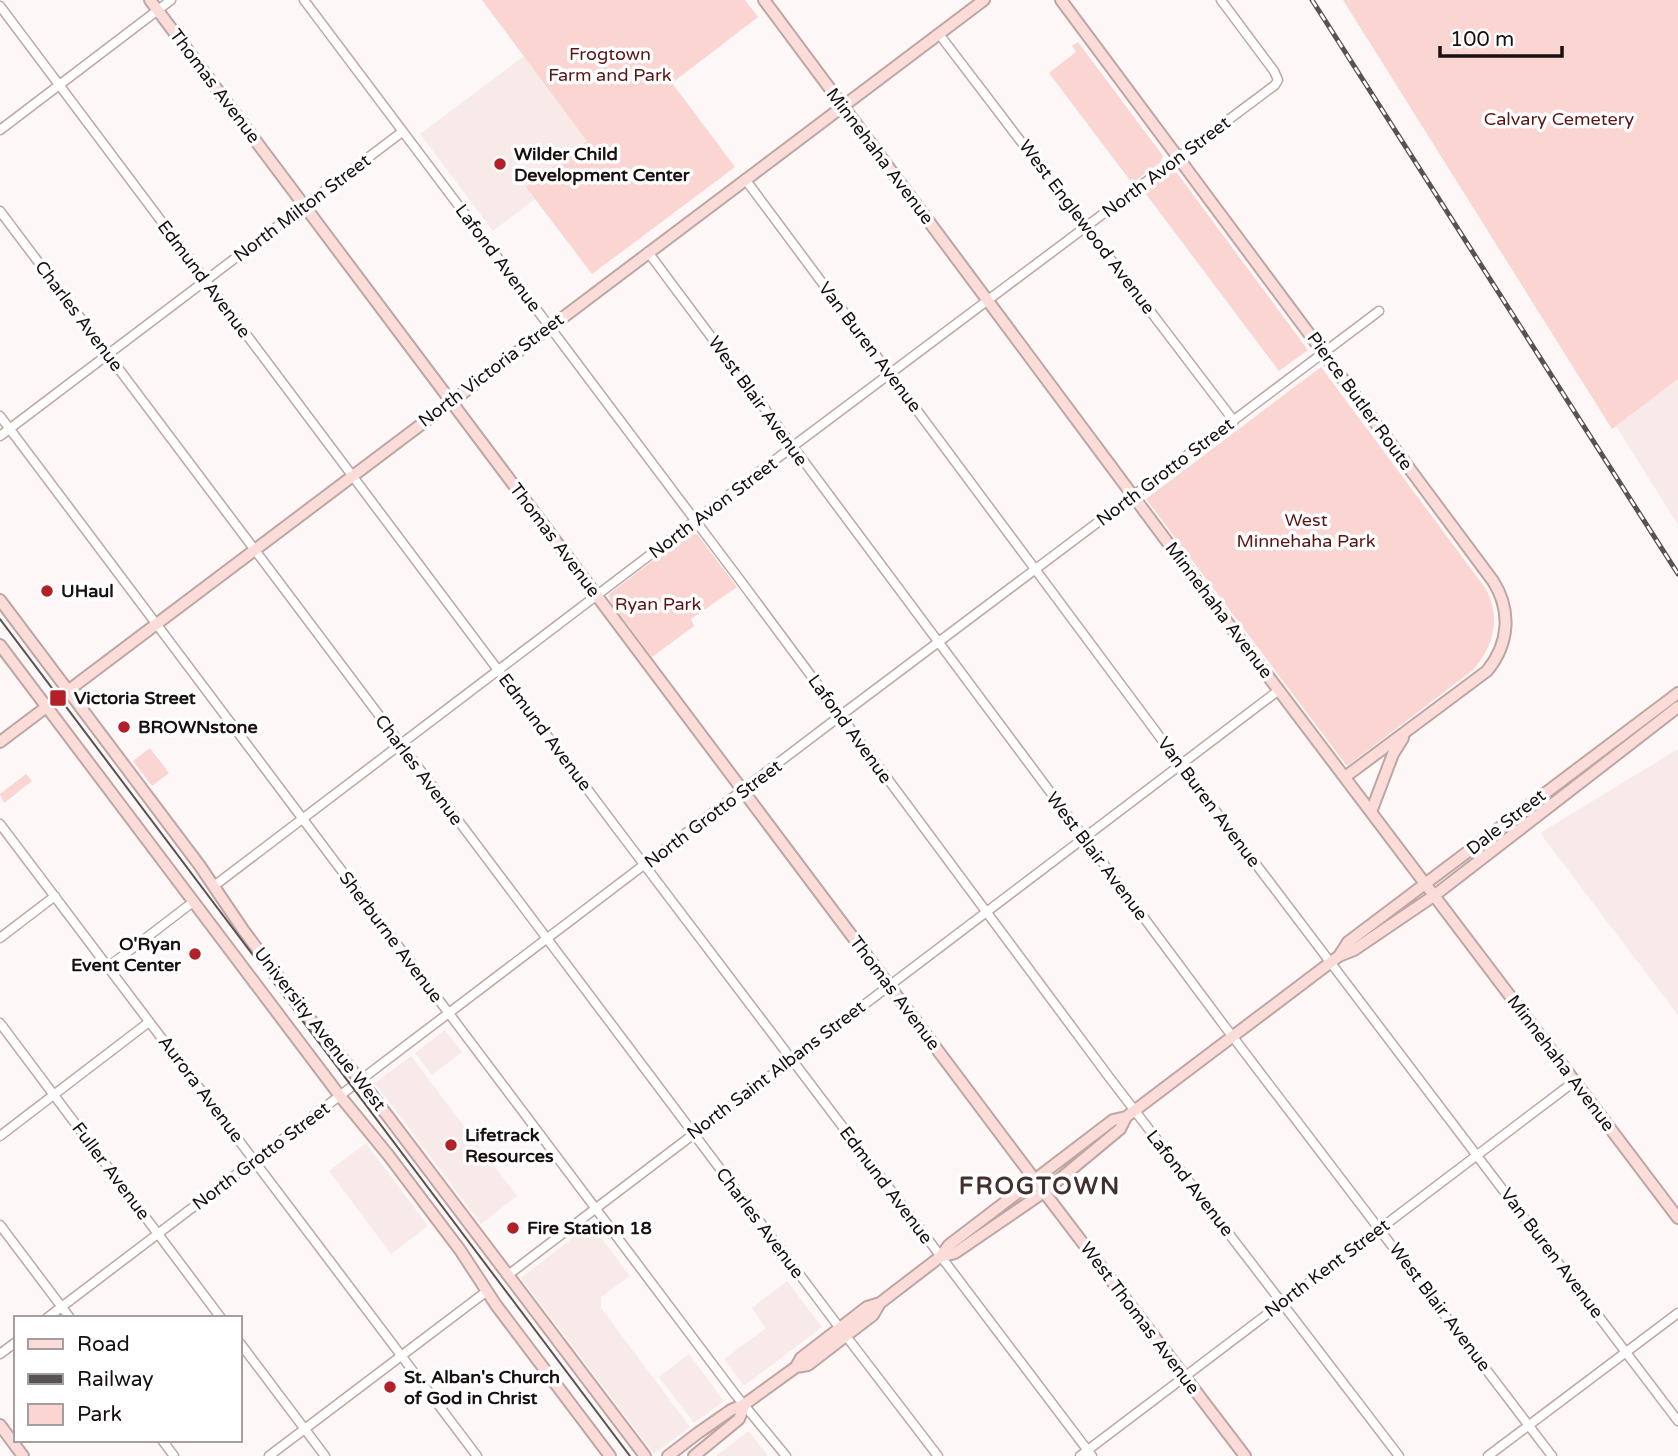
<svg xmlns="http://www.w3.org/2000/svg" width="1678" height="1456" font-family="'Varela Round',sans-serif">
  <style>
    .built { fill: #f7eae9 }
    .green { fill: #fad5d1 }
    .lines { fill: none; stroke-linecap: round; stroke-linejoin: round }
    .street-casing { stroke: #bda6a4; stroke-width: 11 }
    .secondary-casing { stroke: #bda6a4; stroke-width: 14 }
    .street { stroke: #fff; stroke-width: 8 }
    .secondary { stroke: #fbdcd9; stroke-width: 10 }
    .tram { stroke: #595252; stroke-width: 2 }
    .rail-casing { stroke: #595252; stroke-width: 5 }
    .rail { stroke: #fff; stroke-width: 2.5; stroke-dasharray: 8; stroke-linecap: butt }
    .poi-dot { fill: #b22128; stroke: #fff; stroke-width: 2.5 }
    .labels { text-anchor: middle; stroke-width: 7; stroke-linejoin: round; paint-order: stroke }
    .park-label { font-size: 18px; fill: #5b1515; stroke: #fff }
    .street-label { font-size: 18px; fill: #181010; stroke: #fff }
    .poi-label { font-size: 18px; font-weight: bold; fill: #181010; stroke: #fff; text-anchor: start }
    .district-label { font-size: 24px; font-weight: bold; letter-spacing: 2px; fill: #42302e; stroke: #fff }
  </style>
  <rect width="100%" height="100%" fill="#fdf8f7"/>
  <!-- built -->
  <path class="built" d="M 524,56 L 588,141 L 527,187 L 535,199 L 493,231 L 420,134 Z
    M 1678,379 L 1678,525 L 1616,426 Z
    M 1678,749 L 1678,1015 L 1540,833 Z
    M 445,1030 L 462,1052 L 432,1075 L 415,1053 Z
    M 411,1056 L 517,1196 L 481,1224 L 375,1083 Z
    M 366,1143 L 428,1226 L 391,1254 L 329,1171 Z
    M 591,1224 L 630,1276 L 601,1297 L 601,1308 L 690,1427 L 654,1454 L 521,1278 Z
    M 787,1281 L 822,1327 L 744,1386 L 724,1359 L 766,1328 L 752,1308 Z
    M 689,1354 L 724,1401 L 694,1423 L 659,1377 Z
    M 749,1431 L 768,1456 L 716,1456 Z"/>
  <!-- green -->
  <path class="green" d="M 482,0 L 745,0 L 758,17 L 672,83 L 735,167 L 592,274 L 526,187 L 587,141 Z
    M 1343,0 L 1678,0 L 1678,379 L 1612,429 Z
    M 1078,42 L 1163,156 L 1160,163 L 1132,183 L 1049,73 L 1076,52 L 1072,46 Z
    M 1169,171 L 1177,173 L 1308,350 L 1279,371 L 1143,190 Z
    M 1321,367 L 1486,589 C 1501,618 1494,646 1473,670 L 1347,766 L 1146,499 Z
    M 689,533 L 697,534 L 737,587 L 691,619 L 694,626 L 652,657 L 610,601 L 609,594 Z
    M 150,748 L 169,773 L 152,786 L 133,761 Z
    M 26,774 L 32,781 L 4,803 L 0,794 Z"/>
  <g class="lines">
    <defs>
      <path id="street" d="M 304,0 L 743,584 L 1109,1077 L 1399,1456
        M 0,6 L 615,826 L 1092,1456
        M 939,34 L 1234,421
        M 0,130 L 171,0
        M 745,179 L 1174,756 L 1678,1421
        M 0,211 L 839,1327
        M 648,252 L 1223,1024 L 1552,1456
        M 0,416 L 735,1394 L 786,1456
        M 0,436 L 402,132
        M 0,824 L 477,1456
        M 214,886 L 792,447 L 1275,85 L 1278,80 L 1274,71 L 1221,0
        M 0,938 L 55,896
        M 108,967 L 193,902
        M 0,1023 L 221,1318
        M 0,1136 L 149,1022
        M 0,1225 L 70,1318
        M 508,1275 L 1279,690
        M 47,1318 L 840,716 L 1379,311
        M 846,1336 L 938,1456
        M 240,1343 L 325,1456
        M 0,1354 L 16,1342
        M 162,1440 L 174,1456
        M 269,1456 L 487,1291
        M 1080,1456 L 1575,1081
        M 1488,1456 L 1678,1313"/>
      <path id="secondary" d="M 150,0 L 1044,1192 L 1245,1456
        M 764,0 L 1215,606 L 1678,1218
        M 1061,0 L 1493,581 C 1512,611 1509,644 1487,671 L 1345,777
        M 0,600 L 200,866 L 244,931 L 310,1019 L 368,1090 L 645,1456
        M 0,645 L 340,1096 L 389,1156 L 460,1250 L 496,1305 L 610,1456
        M 0,742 L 984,0
        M 1371,812 L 1393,754 L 1403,738
        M 1339,956 L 1348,942 L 1678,693
        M 940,1257 L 955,1253 L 1044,1192 L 1120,1129 L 1126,1117 L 1134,1111 L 1339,956 L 1354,950 L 1435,895 L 1678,707
        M 796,1367 L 808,1365 L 873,1315 L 880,1303 L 940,1257 L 949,1245 L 1113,1120 L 1126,1117
        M 0,1425 L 23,1456
        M 668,1456 L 698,1433 L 731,1410 L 745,1404 L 796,1367 L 801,1358 L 867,1307 L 880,1303
        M 694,1456 L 739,1419 L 745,1404"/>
    </defs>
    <!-- street casing -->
    <use href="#street" class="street-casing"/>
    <!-- secondary casing -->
    <use href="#secondary" class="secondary-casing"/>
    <!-- street -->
    <use href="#street" class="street"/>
    <!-- secondary -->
    <use href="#secondary" class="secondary"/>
    <!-- tram -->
    <path class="tram" d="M 0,619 L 630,1456"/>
    <defs>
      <path id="rail" d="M 1312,0 L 1678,574"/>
    </defs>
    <!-- rail casing -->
    <use href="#rail" class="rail-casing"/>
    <!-- rail -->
    <use href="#rail" class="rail"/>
  </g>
  <!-- markers -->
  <g class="poi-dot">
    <circle cx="500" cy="164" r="7"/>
    <circle cx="47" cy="591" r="7"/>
    <rect x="49" y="689" width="18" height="18" rx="3.5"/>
    <circle cx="124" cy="727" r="7"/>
    <circle cx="195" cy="954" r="7"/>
    <circle cx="451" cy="1145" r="7"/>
    <circle cx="513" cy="1228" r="7"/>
    <circle cx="390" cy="1387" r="7"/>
  </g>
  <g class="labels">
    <!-- park labels -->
    <g class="park-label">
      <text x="610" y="60">Frogtown<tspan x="610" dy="21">Farm and Park</tspan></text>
      <text x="1559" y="125">Calvary Cemetery</text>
      <text x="1306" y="526">West<tspan x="1306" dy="21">Minnehaha Park</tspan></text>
      <text x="658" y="610">Ryan Park</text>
    </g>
    <!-- street labels -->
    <g class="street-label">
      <text transform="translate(215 86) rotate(53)" y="6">Thomas Avenue</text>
      <text transform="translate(880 156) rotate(53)" y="6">Minnehaha Avenue</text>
      <text transform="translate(1166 167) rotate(-37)" y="6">North Avon Street</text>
      <text transform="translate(302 208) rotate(-37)" y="6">North Milton Street</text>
      <text transform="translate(1087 227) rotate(53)" y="6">West Englewood Avenue</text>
      <text transform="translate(498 258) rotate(53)" y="6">Lafond Avenue</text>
      <text transform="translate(204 279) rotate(53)" y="6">Edmund Avenue</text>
      <text transform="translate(79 316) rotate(53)" y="6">Charles Avenue</text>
      <text transform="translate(870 347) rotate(53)" y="6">Van Buren Avenue</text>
      <text transform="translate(491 370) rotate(-37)" y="6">North Victoria Street</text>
      <text transform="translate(758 401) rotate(54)" y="6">West Blair Avenue</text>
      <text transform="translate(1360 401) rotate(54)" y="6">Pierce Butler Route</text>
      <text transform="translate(1165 472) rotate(-37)" y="6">North Grotto Street</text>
      <text transform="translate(713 508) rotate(-37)" y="6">North Avon Street</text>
      <text transform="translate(555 540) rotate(53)" y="6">Thomas Avenue</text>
      <text transform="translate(1219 610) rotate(53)" y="6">Minnehaha Avenue</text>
      <text transform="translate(850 729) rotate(54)" y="6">Lafond Avenue</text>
      <text transform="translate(545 732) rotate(53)" y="6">Edmund Avenue</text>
      <text transform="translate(419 770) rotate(53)" y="6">Charles Avenue</text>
      <text transform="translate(1209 802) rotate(53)" y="6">Van Buren Avenue</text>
      <text transform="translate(713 814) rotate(-37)" y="6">North Grotto Street</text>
      <text transform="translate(1506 822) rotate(-38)" y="6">Dale Street</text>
      <text transform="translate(1097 856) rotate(53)" y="6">West Blair Avenue</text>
      <text transform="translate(391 937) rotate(53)" y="6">Sherburne Avenue</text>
      <text transform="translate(895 993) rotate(53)" y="6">Thomas Avenue</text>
      <text transform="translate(320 1029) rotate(52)" y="6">University Avenue West</text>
      <text transform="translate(1561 1063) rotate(53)" y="6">Minnehaha Avenue</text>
      <text transform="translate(776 1070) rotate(-37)" y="6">North Saint Albans Street</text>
      <text transform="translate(201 1089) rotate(53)" y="6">Aurora Avenue</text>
      <text transform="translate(261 1156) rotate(-37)" y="6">North Grotto Street</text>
      <text transform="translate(111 1171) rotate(53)" y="6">Fuller Avenue</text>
      <text transform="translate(1190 1183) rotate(52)" y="6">Lafond Avenue</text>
      <text transform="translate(886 1185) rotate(53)" y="6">Edmund Avenue</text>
      <text transform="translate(760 1223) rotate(53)" y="6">Charles Avenue</text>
      <text transform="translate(1552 1253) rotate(53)" y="6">Van Buren Avenue</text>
      <text transform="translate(1327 1268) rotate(-37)" y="6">North Kent Street</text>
      <text transform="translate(1440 1307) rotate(53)" y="6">West Blair Avenue</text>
      <text transform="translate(1140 1318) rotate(53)" y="6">West Thomas Avenue</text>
    </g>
    <!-- poi labels -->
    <g class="poi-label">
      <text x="514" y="160">Wilder Child<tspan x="514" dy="21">Development Center</tspan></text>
      <text x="61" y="597">UHaul</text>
      <text x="74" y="704">Victoria Street</text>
      <text x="138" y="733">BROWNstone</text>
      <text x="181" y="950" text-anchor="end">O'Ryan<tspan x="181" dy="21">Event Center</tspan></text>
      <text x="465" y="1141">Lifetrack<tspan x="465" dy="21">Resources</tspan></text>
      <text x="527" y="1234">Fire Station 18</text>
      <text x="404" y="1383">St. Alban's Church<tspan x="404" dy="21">of God in Christ</tspan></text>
    </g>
    <!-- district labels -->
    <g class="district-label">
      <text x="1040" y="1194">FROGTOWN</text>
    </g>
  </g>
  <!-- legend -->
  <rect x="14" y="1316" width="228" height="126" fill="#ffffff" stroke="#a39f9f" stroke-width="2"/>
  <rect x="28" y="1339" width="35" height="10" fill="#fbdcd9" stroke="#a39f9f" stroke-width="2"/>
  <text x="77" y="1351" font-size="21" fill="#181010">Road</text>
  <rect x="28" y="1374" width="35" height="10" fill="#595252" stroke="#a39f9f" stroke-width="2"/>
  <text x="77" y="1386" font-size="21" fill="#181010">Railway</text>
  <rect x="28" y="1404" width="35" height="21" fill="#fad5d1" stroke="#a39f9f" stroke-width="2"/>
  <text x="77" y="1421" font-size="21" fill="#181010">Park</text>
  <!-- scale -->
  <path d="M1440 46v10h122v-10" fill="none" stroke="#181010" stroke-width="3.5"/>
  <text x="1450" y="46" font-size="21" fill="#181010" stroke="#ffffff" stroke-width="5" paint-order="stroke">100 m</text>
</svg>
